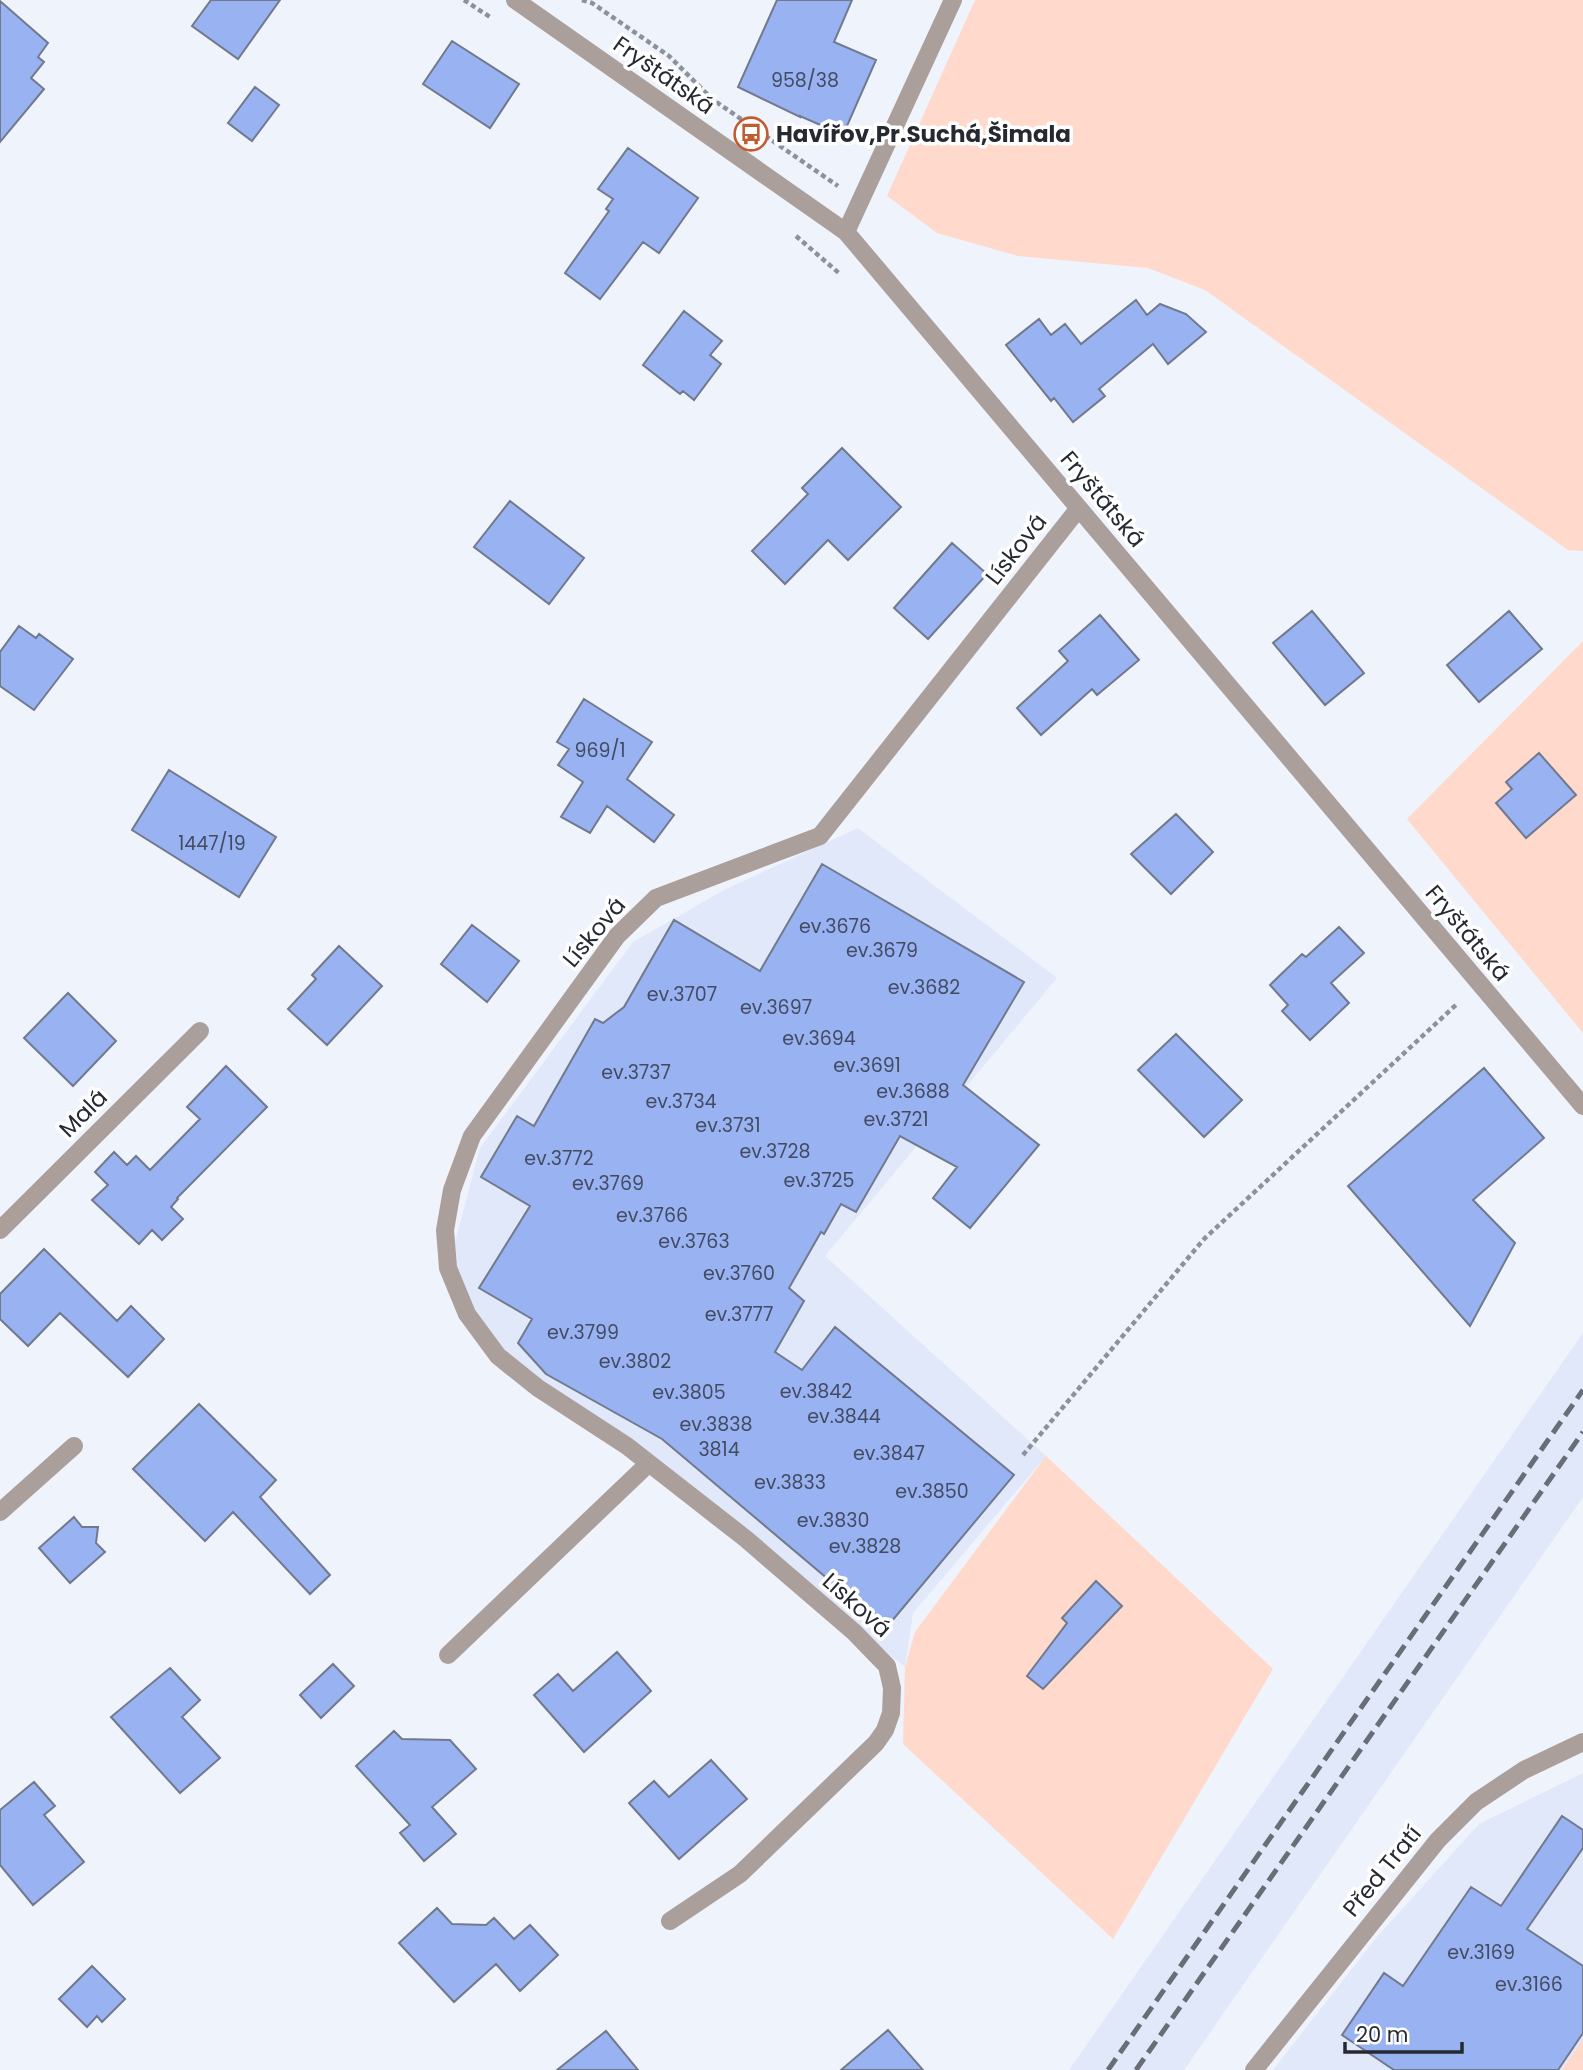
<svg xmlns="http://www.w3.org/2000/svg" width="1583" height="2070" font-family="Poppins,sans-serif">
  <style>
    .built { fill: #e0e8fa }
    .green { fill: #ffd9cb }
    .building { fill: #99b2f2; stroke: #71798d; stroke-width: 2 }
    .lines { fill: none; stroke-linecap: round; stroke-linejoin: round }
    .path { stroke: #8d919a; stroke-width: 4.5; stroke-dasharray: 5 3.5; stroke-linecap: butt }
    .minor { stroke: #aa9f9a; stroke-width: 18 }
    .rail { stroke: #696d76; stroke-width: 5; stroke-dasharray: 14 7; stroke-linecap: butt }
    .labels { text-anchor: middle; stroke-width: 7; stroke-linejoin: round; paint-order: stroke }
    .number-label { font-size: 19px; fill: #424b61 }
    .street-label { font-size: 23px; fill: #252931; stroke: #fff }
    .poi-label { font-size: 23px; font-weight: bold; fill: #252931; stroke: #fff; text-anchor: start }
  </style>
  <rect width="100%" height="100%" fill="#eff3fc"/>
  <!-- built -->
  <path class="built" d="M 858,828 L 1057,978 L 825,1256 L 1046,1456 L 913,1613 L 905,1667 L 648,1464 L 498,1356 L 448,1268 L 480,1148 L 633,942 L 726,889 Z
    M 1583,1333 L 1583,1497 L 1184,2070 L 1069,2070 Z
    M 1583,1773 L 1583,2039 L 1562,2070 L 1273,2070 L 1376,1938 L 1479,1824 Z"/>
  <!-- green -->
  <path class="green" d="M 975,0 L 1583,0 L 1583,551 L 1568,550 L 1205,290 L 1148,268 L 1018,256 L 937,233 L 887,196 Z
    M 1583,641 L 1583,1033 L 1407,819 Z
    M 1046,1456 L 1273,1669 L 1113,1939 L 903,1744 L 905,1667 L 915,1632 Z
    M 1583,2039 L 1583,2070 L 1562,2070 Z"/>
  <!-- building -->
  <path class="building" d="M 211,0 L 280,0 L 238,59 L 192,26 Z
    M 777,0 L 852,0 L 834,42 L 876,60 L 843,135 L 800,116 L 800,117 L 738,87 Z
    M 0,1 L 48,43 L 38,57 L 44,62 L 31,78 L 44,89 L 0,142 Z
    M 452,41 L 519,84 L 490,128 L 423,84 Z
    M 255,87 L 279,105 L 252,141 L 228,123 Z
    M 628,148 L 698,198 L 659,253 L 643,242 L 600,299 L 565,273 L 609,211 L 606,209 L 613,199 L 598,189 Z
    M 1136,300 L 1147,315 L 1160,304 L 1186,314 L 1206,332 L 1168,364 L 1153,344 L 1099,389 L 1105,396 L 1073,422 L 1054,398 L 1051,401 L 1006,345 L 1039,319 L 1051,335 L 1065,324 L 1081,344 Z
    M 684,311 L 722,341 L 710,355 L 721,364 L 694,400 L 683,391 L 680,394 L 643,365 Z
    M 842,448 L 901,507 L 848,560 L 828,540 L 785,584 L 752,551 L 808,494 L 802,488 Z
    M 510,501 L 584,558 L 549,604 L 474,547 Z
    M 952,543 L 987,574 L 928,639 L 894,608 Z
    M 1312,611 L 1364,673 L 1325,705 L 1273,643 Z
    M 1509,611 L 1542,649 L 1479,702 L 1447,665 Z
    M 1100,615 L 1139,660 L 1097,695 L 1092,689 L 1041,735 L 1017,708 L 1068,661 L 1059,651 Z
    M 19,626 L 36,638 L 39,634 L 73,659 L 34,710 L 0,686 L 0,652 Z
    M 584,699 L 652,742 L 627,779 L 674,815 L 654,842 L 607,806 L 590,833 L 561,817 L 583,782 L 558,765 L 569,749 L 557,742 Z
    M 1539,753 L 1576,795 L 1526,838 L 1496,803 L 1512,789 L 1506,782 Z
    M 169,770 L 276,837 L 239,897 L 132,830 Z
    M 1176,814 L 1213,852 L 1171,894 L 1131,854 Z
    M 822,864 L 1024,982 L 963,1085 L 1039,1145 L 970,1228 L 933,1198 L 957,1167 L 900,1136 L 856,1212 L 841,1204 L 824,1234 L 821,1232 L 789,1288 L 804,1301 L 775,1352 L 802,1370 L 835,1327 L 1014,1475 L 886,1628 L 662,1439 L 546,1374 L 518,1343 L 532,1319 L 479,1288 L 530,1206 L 481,1177 L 517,1116 L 534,1126 L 595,1019 L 603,1023 L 624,1007 L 674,920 L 760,971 Z
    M 472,925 L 519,961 L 487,1002 L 441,964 Z
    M 1339,927 L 1364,953 L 1331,983 L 1349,1003 L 1310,1040 L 1282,1011 L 1288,1005 L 1270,985 L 1302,954 L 1306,957 Z
    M 339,946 L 382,986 L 327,1045 L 288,1009 L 316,979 L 312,975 Z
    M 68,993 L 116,1041 L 73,1086 L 24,1038 Z
    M 1176,1034 L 1242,1100 L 1204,1137 L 1138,1070 Z
    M 226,1066 L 267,1107 L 177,1198 L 178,1199 L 171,1207 L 183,1219 L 162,1240 L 152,1230 L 139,1244 L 92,1200 L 108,1185 L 95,1172 L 114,1152 L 127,1165 L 136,1156 L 150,1170 L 200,1119 L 187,1107 Z
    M 1484,1068 L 1544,1138 L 1473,1200 L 1515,1243 L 1470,1326 L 1348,1186 Z
    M 44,1249 L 117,1321 L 131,1306 L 164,1339 L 128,1377 L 60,1313 L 28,1346 L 0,1319 L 0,1294 Z
    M 199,1404 L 276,1480 L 260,1497 L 330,1575 L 310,1594 L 233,1512 L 205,1541 L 133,1469 Z
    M 74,1517 L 82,1527 L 98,1527 L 96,1543 L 105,1552 L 70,1583 L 39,1548 Z
    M 1096,1581 L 1122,1606 L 1043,1689 L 1027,1676 L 1067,1623 L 1062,1618 Z
    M 617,1652 L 651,1691 L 584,1752 L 534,1695 L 558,1674 L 573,1691 Z
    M 333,1664 L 354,1686 L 321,1718 L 300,1695 Z
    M 170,1668 L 200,1700 L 182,1717 L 220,1758 L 180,1793 L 111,1717 Z
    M 394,1731 L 402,1739 L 450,1740 L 476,1769 L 432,1807 L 456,1834 L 424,1861 L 400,1833 L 410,1825 L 356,1766 Z
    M 711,1760 L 747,1799 L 679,1859 L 629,1803 L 654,1781 L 669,1797 Z
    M 34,1782 L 55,1806 L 44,1815 L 84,1862 L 33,1905 L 0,1865 L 0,1810 Z
    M 1562,1816 L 1583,1830 L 1583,1848 L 1527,1929 L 1583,1966 L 1583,2033 L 1558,2070 L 1394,2070 L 1342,2035 L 1384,1973 L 1403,1986 L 1471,1887 L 1501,1906 Z
    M 437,1908 L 452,1924 L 486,1925 L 494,1918 L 514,1939 L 530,1925 L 558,1955 L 520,1991 L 496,1964 L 454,2002 L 399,1943 Z
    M 92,1966 L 125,1999 L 102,2022 L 97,2016 L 87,2027 L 59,1999 Z
    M 888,2030 L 923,2070 L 841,2070 Z
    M 606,2031 L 638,2070 L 557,2070 Z"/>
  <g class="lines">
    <!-- path -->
    <path class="path" d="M 464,0 L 490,17
      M 582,0 L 592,3 L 669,56 L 712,99 L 838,186
      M 796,236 L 840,274
      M 1023,1455 L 1204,1239 L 1458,1003"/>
    <!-- minor -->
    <path class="minor" d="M 515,0 L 846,232 L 1583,1106
      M 846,232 L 953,0
      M 0,1230 L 200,1031
      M 0,1512 L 74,1446
      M 448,1655 L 648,1464
      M 670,1921 L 740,1874 L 876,1743 L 885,1730 L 891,1713 L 892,1688 L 887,1666 L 854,1632 L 746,1539 L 627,1446 L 538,1388 L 498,1356 L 467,1314 L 448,1268 L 445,1230 L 452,1190 L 472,1136 L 617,936 L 656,898 L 820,836 L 1079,508
      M 1254,2070 L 1438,1840 L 1476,1802 L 1524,1770 L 1583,1742"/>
    <!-- rail -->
    <path class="rail" d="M 1108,2070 L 1583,1390
      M 1136,2070 L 1583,1432"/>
  </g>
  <!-- icons -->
  <defs>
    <symbol id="bus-ring" viewBox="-11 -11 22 22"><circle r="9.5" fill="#fff" stroke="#c25b2f" stroke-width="1.5"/><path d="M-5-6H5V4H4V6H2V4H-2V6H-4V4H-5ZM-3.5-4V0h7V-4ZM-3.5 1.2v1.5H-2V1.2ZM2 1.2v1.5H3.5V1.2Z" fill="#c25b2f"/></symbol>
  </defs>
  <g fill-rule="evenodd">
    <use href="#bus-ring" x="732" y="115" width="38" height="38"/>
  </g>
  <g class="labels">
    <!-- number labels -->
    <g class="number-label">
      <text x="805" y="87">958/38</text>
      <text x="600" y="757">969/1</text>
      <text x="212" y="850">1447/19</text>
      <text x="835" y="933">ev.3676</text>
      <text x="882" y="957">ev.3679</text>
      <text x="924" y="994">ev.3682</text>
      <text x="682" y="1001">ev.3707</text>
      <text x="776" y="1014">ev.3697</text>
      <text x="819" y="1045">ev.3694</text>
      <text x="867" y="1072">ev.3691</text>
      <text x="636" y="1079">ev.3737</text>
      <text x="913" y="1098">ev.3688</text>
      <text x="681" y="1108">ev.3734</text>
      <text x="896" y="1126">ev.3721</text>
      <text x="728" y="1132">ev.3731</text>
      <text x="775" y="1158">ev.3728</text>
      <text x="559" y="1165">ev.3772</text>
      <text x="819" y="1187">ev.3725</text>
      <text x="608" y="1190">ev.3769</text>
      <text x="652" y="1222">ev.3766</text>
      <text x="694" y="1248">ev.3763</text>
      <text x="739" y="1280">ev.3760</text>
      <text x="739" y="1321">ev.3777</text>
      <text x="583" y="1339">ev.3799</text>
      <text x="635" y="1368">ev.3802</text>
      <text x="816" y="1398">ev.3842</text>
      <text x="689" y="1399">ev.3805</text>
      <text x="844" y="1423">ev.3844</text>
      <text x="716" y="1431">ev.3838</text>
      <text x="719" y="1456">3814</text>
      <text x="889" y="1460">ev.3847</text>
      <text x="790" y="1489">ev.3833</text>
      <text x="932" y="1498">ev.3850</text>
      <text x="833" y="1527">ev.3830</text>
      <text x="865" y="1553">ev.3828</text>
      <text x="1481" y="1959">ev.3169</text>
      <text x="1529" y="1991">ev.3166</text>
    </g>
    <!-- street labels -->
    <g class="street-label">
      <text transform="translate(664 75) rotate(35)" y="8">Fryštátská</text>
      <text transform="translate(1103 499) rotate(50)" y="8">Fryštátská</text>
      <text transform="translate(1016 549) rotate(-52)" y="8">Lísková</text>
      <text transform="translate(594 932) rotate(-50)" y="8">Lísková</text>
      <text transform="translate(1468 933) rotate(50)" y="8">Fryštátská</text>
      <text transform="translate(83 1113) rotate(-45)" y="8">Malá</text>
      <text transform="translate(857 1605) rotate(42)" y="8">Lísková</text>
      <text transform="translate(1382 1871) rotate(-51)" y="8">Před Tratí</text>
    </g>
    <!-- poi labels -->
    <g class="poi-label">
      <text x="776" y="142">Havířov,Pr.Suchá,Šimala</text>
    </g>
  </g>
  <!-- scale -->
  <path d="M1345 2042v10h117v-10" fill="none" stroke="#252931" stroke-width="3.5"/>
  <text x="1356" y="2042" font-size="21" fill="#252931" stroke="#ffffff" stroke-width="5" paint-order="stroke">20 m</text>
</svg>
